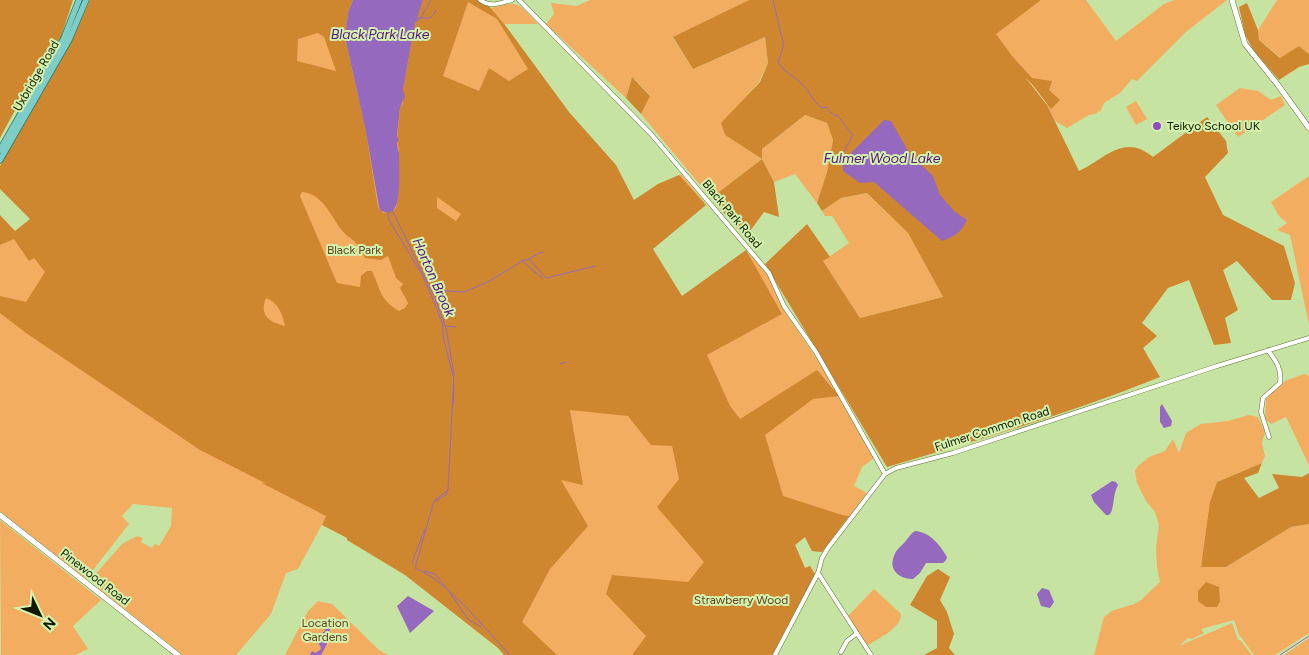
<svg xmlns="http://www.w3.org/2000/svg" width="1309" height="655" font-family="Figtree,sans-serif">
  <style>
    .green { fill: #f3ad61 }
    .forest { fill: #ce872f; fill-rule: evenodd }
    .water { fill: #9569bd }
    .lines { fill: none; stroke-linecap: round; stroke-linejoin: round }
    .stream { stroke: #9569bd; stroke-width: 1 }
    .street-casing { stroke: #5a7234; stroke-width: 5 }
    .secondary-casing { stroke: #5a7234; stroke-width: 6 }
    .primary-casing { stroke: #207869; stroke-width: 7 }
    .street { stroke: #fff; stroke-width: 4 }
    .secondary { stroke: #fff; stroke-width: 5 }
    .primary { stroke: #7fcdc7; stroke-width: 5.5 }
    .poi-dot { fill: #8e4dc2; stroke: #d4f1ae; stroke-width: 2 }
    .labels { text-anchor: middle; stroke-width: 4; stroke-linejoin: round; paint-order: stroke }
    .street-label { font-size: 12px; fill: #101a02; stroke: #d4f1ae }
    .poi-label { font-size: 12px; fill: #101a02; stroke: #d4f1ae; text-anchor: start }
    .park-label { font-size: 12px; fill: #614220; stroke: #d4f1ae }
    .water-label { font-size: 14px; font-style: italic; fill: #54157d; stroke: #d4f1ae }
  </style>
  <rect width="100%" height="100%" fill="#c7e3a1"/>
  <!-- green -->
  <path class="green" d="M 89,0 L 473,0 L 487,9 C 519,1 516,0 538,24 L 504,24 L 631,207 L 681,174 L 704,202 L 648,246 L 681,302 L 749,254 L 768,275 L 783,309 L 821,365 L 874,458 L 862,467 L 854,486 L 867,493 L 822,552 L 812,551 L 805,537 L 795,545 L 805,568 L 810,566 L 815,577 L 772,655 L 507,655 L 494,639 L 326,517 L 298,569 L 286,573 L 271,614 L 236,655 L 183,655 L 98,588 L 99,581 L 94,576 L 122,544 L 137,536 L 143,538 L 141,542 L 152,548 L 155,544 L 159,546 L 171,526 L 172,508 L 133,504 L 122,516 L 129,524 L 86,579 L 0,511 L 0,219 L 15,233 L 31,220 L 54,74 L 77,32 Z
    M 590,0 L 749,0 L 673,38 L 693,69 L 765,37 L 768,63 L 759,82 L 722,124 L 725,135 L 762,159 L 762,149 L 805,115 L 827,123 L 833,140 L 827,172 L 817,203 L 795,174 L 774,182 L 762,159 L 711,198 L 641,114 L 650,95 L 632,77 L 626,98 L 546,24 L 554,14 L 551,3 L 577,6 Z
    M 1041,0 L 1086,0 L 1116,41 L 1164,4 L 1174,0 L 1227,0 L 1187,31 L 1137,81 L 1132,79 L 1120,93 L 1104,103 L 1101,110 L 1095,114 L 1089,115 L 1067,128 L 1055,121 L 1045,101 L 992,36 Z
    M 1277,0 L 1309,0 L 1309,54 L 1299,46 L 1281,58 L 1259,40 L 1258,30 Z
    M 1240,88 L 1258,91 L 1271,100 L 1281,96 L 1285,105 L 1238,137 L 1216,105 Z
    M 1136,101 L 1147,119 L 1136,125 L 1126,107 Z
    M 1309,176 L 1309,325 L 1290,235 L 1277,230 L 1287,223 L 1279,216 L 1271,202 Z
    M 867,193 L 908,233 L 943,297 L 860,318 L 823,261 L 849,243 L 832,216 L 825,216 L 822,211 L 841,198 Z
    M 1304,374 L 1309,376 L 1309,465 L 1286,417 L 1271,424 L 1265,419 L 1266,399 L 1285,381 Z
    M 1249,415 L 1258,417 L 1265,432 L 1262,443 L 1265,456 L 1262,463 L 1217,482 L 1201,567 L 1226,567 L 1291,527 L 1309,524 L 1309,633 L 1275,655 L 1254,655 L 1241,637 L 1240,637 L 1234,620 L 1201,629 L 1204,633 L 1192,639 L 1188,638 L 1179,646 L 1232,623 L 1238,640 L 1240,640 L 1252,655 L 1094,655 L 1104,617 L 1112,611 L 1134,604 L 1141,600 L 1160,582 L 1157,567 L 1156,548 L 1159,525 L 1155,512 L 1146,501 L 1137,483 L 1135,471 L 1138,466 L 1149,457 L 1165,451 L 1173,439 L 1179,453 L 1186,433 L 1201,424 L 1228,421 Z
    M 0,520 L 101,600 L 73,626 L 88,649 L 75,655 L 1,655 Z
    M 874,589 L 901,614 C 901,629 878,638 867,646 L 848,616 Z
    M 318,601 L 332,604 L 379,650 L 388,655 L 285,655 L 308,611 Z
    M 1309,638 L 1309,655 L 1284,655 Z"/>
  <!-- forest -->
  <path class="forest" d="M 0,0 L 73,0 L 61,37 L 39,66 L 0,138 Z
    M 90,0 L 353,0 L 348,13 L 345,37 L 366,132 L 378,207 L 383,213 L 393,211 L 396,208 L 398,197 L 399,150 L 397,141 L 400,108 L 403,103 L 403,90 L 414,28 L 423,0 L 480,0 L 487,4 L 505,25 L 569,112 L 616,165 L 634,200 L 658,184 L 679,175 L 706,205 L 653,249 L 682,296 L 746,250 L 782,314 L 707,355 L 730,406 L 740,419 L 817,370 L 839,396 L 813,399 L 765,435 L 783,496 L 842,515 L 849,516 L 822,552 L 812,551 L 805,537 L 795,545 L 805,568 L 810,566 L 815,574 L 772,655 L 632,655 L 646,636 L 606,594 L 612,575 L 688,582 L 704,562 L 657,507 L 679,479 L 672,446 L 651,445 L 628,416 L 570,410 L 583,485 L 561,480 L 588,526 L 550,569 L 522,622 L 557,655 L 504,655 L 498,648 L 405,575 L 347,540 L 347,538 L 322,525 L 326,516 L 260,482 L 267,484 L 200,450 L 26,333 L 0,313 L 0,296 L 26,302 L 45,272 L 34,258 L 29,261 L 14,239 L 0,245 L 0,215 L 15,231 L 30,219 L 0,189 L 0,166 L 71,43 ZM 468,2 L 497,19 L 528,69 L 509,81 L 489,68 L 479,91 L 443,76 ZM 318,33 L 324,37 L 336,71 L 297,61 L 298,39 ZM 302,192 C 321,193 331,215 340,228 C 344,234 350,237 355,242 C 359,247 362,252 365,258 L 381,260 L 388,256 L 396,278 L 403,284 L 400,288 L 408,303 L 405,308 L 399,311 C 379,299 381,290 372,271 L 367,271 L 361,276 L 360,287 L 337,283 L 300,196 ZM 437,197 L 461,214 L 456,221 L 437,208 ZM 266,298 C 278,302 283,315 285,326 C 269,322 259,315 266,298 Z
    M 749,0 L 1041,0 L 996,34 L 1012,56 L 1032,78 L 1052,81 L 1049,90 L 1060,100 L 1051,109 L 1033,85 L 1025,77 L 1047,105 L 1079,171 C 1106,158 1124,133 1153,157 L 1207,117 L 1226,141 L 1228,153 L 1205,177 L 1223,215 L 1284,246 L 1295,283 L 1291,300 L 1272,300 L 1237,261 L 1223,270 L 1238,310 L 1225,318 L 1231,343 L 1214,345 L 1189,280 L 1168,288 L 1142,323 L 1157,336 L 1143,348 L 1160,377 C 1071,413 979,440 887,467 L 765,264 L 807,224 L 830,257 L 823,261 L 860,318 L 943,297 L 908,233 L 867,193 L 841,198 L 822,211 L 817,203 L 827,172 L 833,140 L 827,123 L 805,115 L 762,149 L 762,159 L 774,182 L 779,217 L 764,212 L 745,238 L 711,198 L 762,159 L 725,135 L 721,123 L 760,82 L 768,63 L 765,37 L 693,69 L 673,37 Z
    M 1247,3 L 1258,30 L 1259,40 L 1280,58 L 1299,46 L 1309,54 L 1309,64 L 1299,67 L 1279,80 L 1254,51 L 1245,35 L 1239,7 Z
    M 632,77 L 650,96 L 641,114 L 626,98 Z
    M 1262,463 L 1258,473 L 1244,478 L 1259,498 L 1279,488 L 1272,474 L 1302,477 L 1309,473 L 1309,524 L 1291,527 L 1226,567 L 1201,567 L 1210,502 L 1217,482 Z
    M 938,569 L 950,577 L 940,600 L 947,612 L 954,634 L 949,648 L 955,655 L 924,655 L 937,648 L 937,621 L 910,605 L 927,576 Z
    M 1206,582 L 1219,587 L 1220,601 L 1217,607 L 1206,607 L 1198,601 L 1198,591 Z"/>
  <!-- water -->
  <path class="water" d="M 353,0 L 423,0 L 414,28 L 403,90 L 405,96 L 400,108 L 397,136 L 399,140 L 397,142 C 397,146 398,149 399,153 C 399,165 401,199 395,208 C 392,214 386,213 381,211 L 379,207 L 366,132 L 345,37 L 348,13 Z
    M 884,120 L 891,121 L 910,154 L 933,176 L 940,195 L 954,211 L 967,220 C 961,233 955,236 942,241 L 874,182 L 860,183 L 843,171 L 843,161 Z
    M 1162,404 L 1172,421 L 1171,426 L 1164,428 L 1160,422 L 1160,407 Z
    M 1112,481 L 1116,482 L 1118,485 C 1112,496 1115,509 1109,515 L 1106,515 L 1094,502 L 1091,495 Z
    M 915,531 C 930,532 940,545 947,557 L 946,560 L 943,563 L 926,563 L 920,573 L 913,579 C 900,579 888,570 894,556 C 896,550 900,547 904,543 C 908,539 910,534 915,531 Z
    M 1042,588 L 1049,590 L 1054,602 L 1050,608 L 1041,606 L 1037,594 Z
    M 408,596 L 434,611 L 410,633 L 397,606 Z
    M 324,622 L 328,622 L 331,625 L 329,634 L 325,639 L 327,644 L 321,655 L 310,655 L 312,651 L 315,653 L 320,650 L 321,648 L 317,640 L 318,636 L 325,631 L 323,625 Z"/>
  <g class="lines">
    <!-- stream -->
    <path class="stream" d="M 773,0 L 783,42 L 783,48 L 778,62 C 785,73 796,77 805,87 C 811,94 815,105 823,108 L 826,107 L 834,115 L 837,115 L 853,135 L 838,162 L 843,161
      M 417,18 L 431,18 L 436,10
      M 416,21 L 420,19 L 431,0
      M 392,210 L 435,298 L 446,328 L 454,374 L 448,490 L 434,501 L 415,568 C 449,582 484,628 510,655
      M 388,213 L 389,220 L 421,273 L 432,297 L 443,325 L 443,337 L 453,375
      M 529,259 L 546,278 L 595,266
      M 522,261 L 542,278
      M 432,290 L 464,292 L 488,282 L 522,261 L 529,259 L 541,252 L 541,253 L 544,252
      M 437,302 L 446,298
      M 445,326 L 456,327
      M 560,364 L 566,362
      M 453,405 L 454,386
      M 436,501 L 447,494 L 447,491
      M 413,564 L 412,562 L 425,529
      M 425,571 L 435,574 L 446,588
      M 450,593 L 468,619 L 481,627
      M 1280,655 L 1309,636"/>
    <defs>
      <path id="street" d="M 480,0 C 491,8 500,3 512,0
        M 519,0 L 651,134 L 769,273 L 784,306 L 816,352 L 885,474
        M 1268,350 C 1276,361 1282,369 1280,383 L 1263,398 L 1261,412 L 1269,437
        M 818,573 L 871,655
        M 841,652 L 847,641 L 856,634
        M 775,655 L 818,573 L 822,558 L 828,548 L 885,474 L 896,468 L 953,453 L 1217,366 L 1309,338"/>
      <path id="secondary" d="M 1232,0 L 1245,44 L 1278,85 L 1309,128
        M 0,515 L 178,655"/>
      <path id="primary" d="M 0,150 L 64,38 L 79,0
        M 0,160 L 69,40 L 86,0"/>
    </defs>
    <!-- street casing -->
    <use href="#street" class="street-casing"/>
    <!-- secondary casing -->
    <use href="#secondary" class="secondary-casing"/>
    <!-- primary casing -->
    <use href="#primary" class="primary-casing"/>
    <!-- street -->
    <use href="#street" class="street"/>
    <!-- secondary -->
    <use href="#secondary" class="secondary"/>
    <!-- primary -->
    <use href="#primary" class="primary"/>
  </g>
  <!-- markers -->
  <circle class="poi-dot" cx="1157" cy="126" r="5"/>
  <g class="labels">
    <!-- street labels -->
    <g class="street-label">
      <text transform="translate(36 76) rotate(-60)" y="4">Uxbridge Road</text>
      <text transform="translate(732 214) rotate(50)" y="4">Black Park Road</text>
      <text transform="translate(992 429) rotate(-18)" y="4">Fulmer Common Road</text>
      <text transform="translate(95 577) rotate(38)" y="4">Pinewood Road</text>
    </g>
    <!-- poi labels -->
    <g class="poi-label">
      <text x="1167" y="130">Teikyo School UK</text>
    </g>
    <!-- park labels -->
    <g class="park-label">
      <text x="354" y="254">Black Park</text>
      <text x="741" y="604">Strawberry Wood</text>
      <text x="325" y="627">Location<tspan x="325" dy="14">Gardens</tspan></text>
    </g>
    <!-- water labels -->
    <g class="water-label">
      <text x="380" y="39">Black Park Lake</text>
      <text x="882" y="163">Fulmer Wood Lake</text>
      <text transform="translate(434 277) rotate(66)" y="5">Horton Brook</text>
    </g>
  </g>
  <!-- north arrow -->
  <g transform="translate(40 615) rotate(133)" stroke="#d4f1ae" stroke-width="4" paint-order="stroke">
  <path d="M0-4L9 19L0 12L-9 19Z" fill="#101a02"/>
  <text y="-8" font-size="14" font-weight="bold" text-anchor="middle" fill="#101a02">N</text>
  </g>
</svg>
